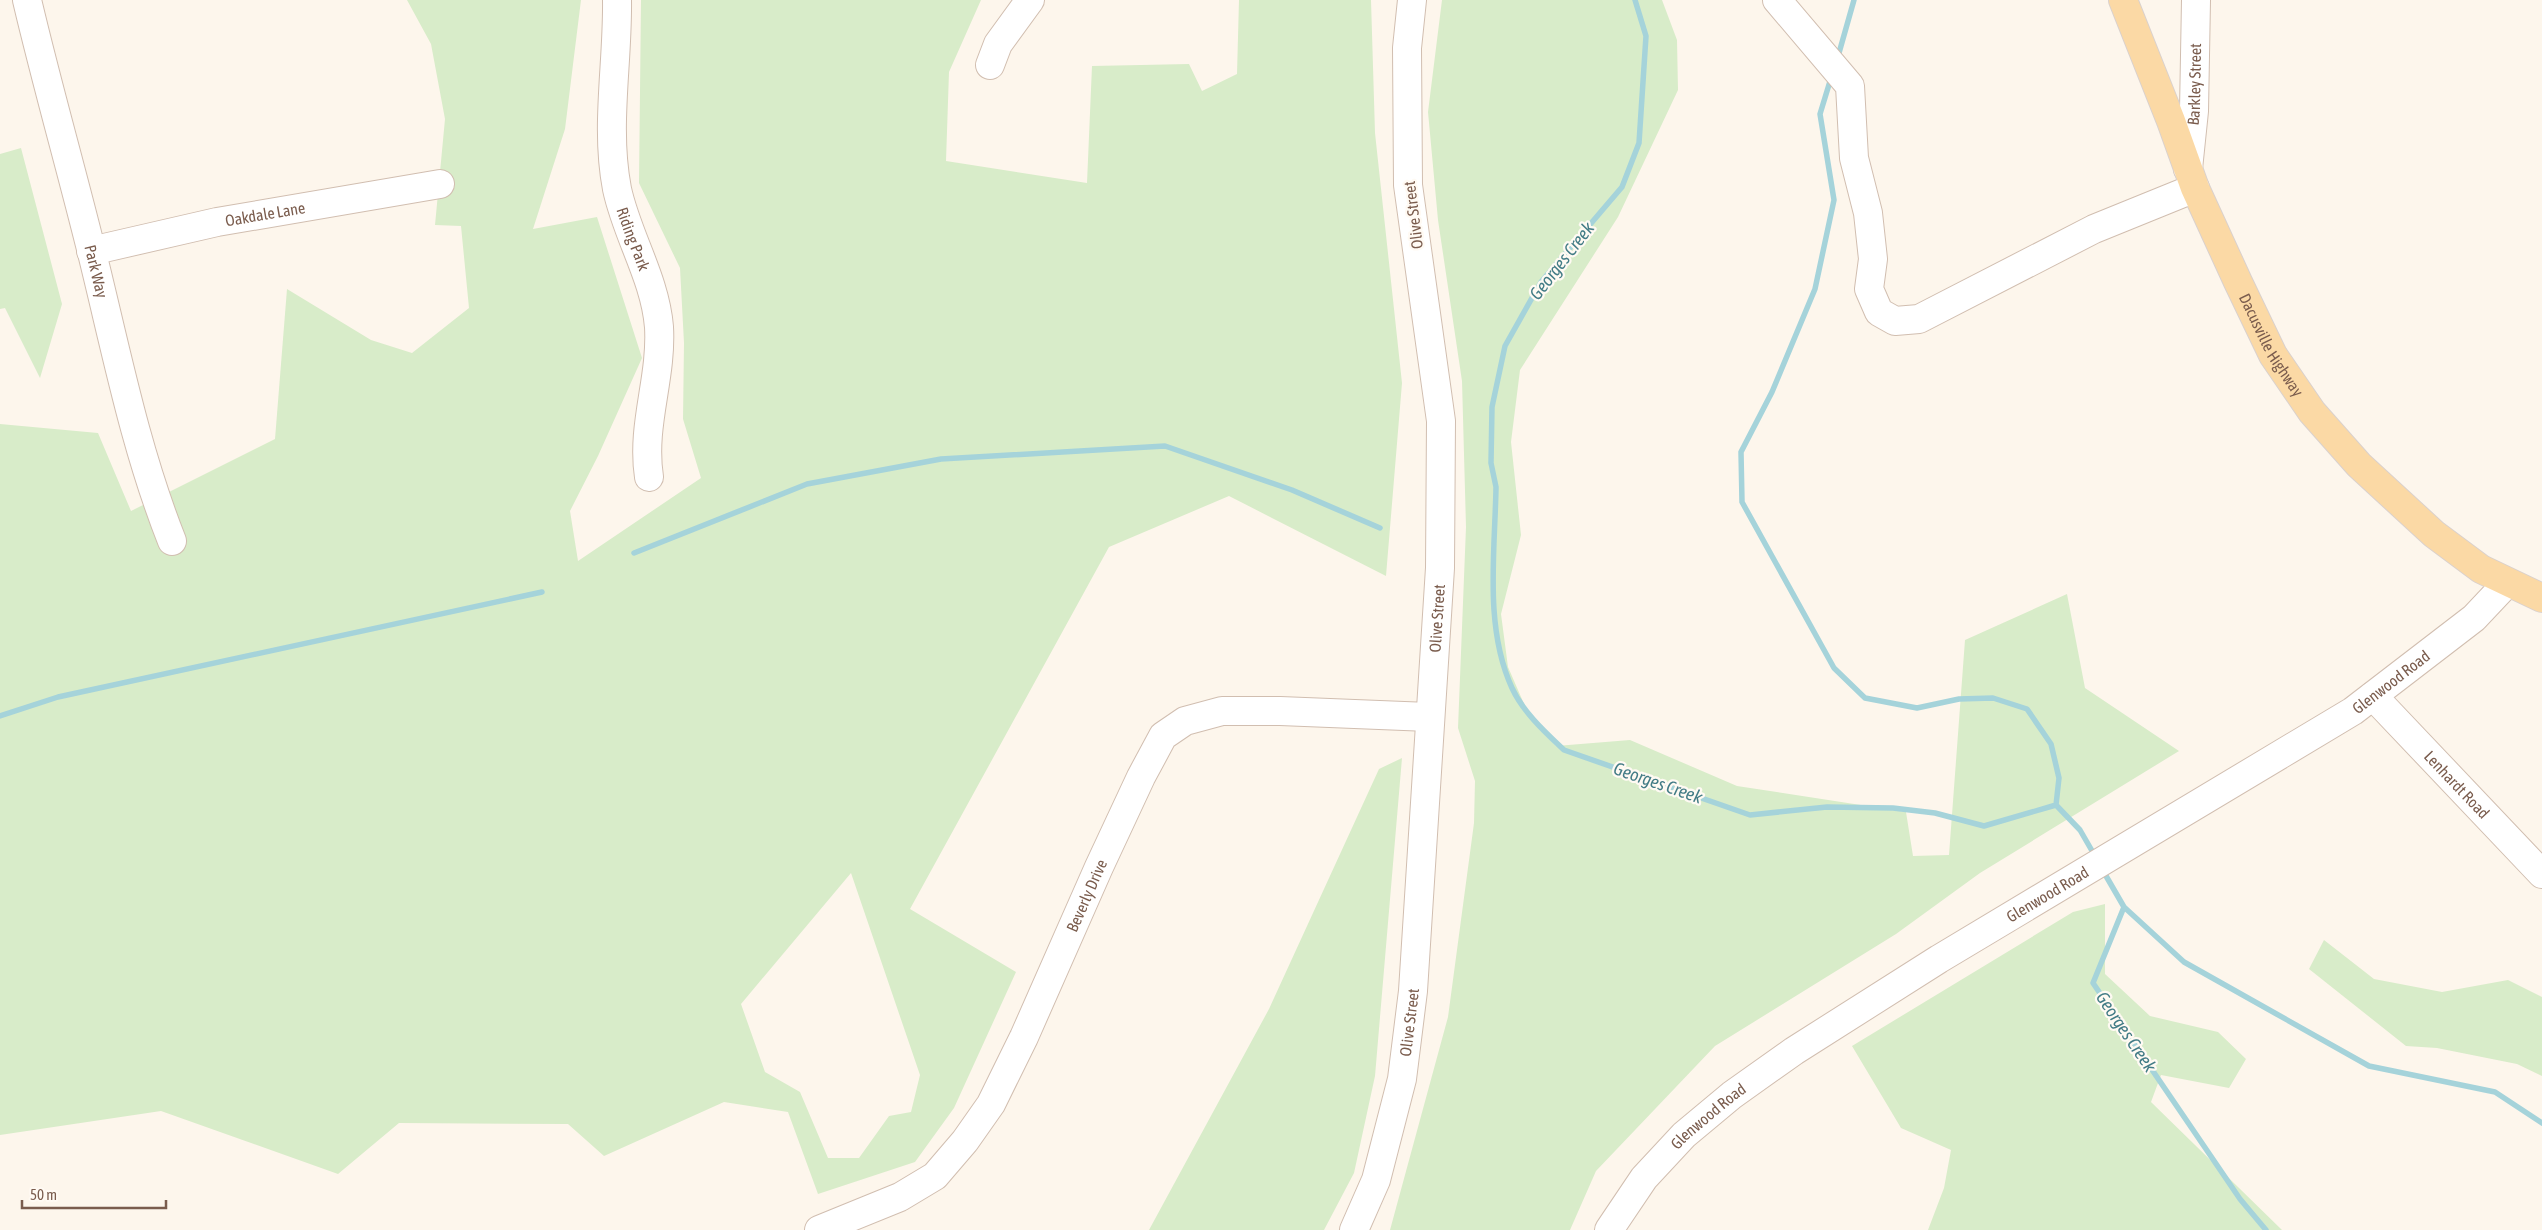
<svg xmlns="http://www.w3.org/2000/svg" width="2542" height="1230" font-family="'Asap Condensed',sans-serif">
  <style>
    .green { fill: #d8ecc9; fill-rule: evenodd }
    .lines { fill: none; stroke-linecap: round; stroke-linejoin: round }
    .stream { stroke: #a5d3da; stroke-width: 5.5 }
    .minor-casing { stroke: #d1beb0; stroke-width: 30 }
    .major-casing { stroke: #dad1cd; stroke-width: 30 }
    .minor { stroke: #fff; stroke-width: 28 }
    .major { stroke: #fbd9a5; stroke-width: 28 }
    .labels { text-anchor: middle; stroke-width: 4.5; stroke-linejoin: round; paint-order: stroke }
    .street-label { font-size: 16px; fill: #7a5c4d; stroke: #fffaf3 }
    .water-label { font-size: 18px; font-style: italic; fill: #437c86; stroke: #fffaf3 }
  </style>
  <rect width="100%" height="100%" fill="#fdf6ec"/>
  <!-- green -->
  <path class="green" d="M 407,0 L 581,0 L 565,129 L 533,229 L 597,217 L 642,358 L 598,456 L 570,511 L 578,561 L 701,478 L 683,419 L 684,343 L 680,268 L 639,183 L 641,0 L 981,0 L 949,72 L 946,161 L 1087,183 L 1092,66 L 1189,64 L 1202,91 L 1237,74 L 1239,0 L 1371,0 L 1375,133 L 1402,383 L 1386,576 L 1229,496 L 1109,547 L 910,909 L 1016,972 L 954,1108 L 915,1162 L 818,1194 L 788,1112 L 724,1102 L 604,1156 L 568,1124 L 399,1123 L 338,1174 L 161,1111 L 0,1135 L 0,424 L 98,433 L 131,511 L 275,439 L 287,289 L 371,340 L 412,353 L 469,308 L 461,226 L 435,225 L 445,119 L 431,44 ZM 851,873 L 920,1075 L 911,1112 L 889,1116 L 859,1158 L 828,1158 L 800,1092 L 765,1072 L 741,1004 Z
    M 1442,0 L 1662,0 L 1677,40 L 1678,90 L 1618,217 L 1520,370 L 1511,442 L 1521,535 L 1501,614 L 1508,667 L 1531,720 L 1556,746 L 1630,740 L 1737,786 L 1906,812 L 1913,856 L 1949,855 L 1965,640 L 2067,594 L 2085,688 L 2179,751 L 1980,873 L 1896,934 L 1715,1046 L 1596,1171 L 1570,1230 L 1390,1230 L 1448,1017 L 1474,823 L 1475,781 L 1458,728 L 1466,527 L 1462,381 L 1438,220 L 1428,112 Z
    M 21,148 L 62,304 L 40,378 L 5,308 L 0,309 L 0,154 Z
    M 1402,758 L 1375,1076 L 1354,1173 L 1324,1230 L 1149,1230 L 1269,1009 L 1379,769 Z
    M 2105,904 L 2105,974 L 2150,1016 L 2218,1032 L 2246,1059 L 2229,1088 L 2161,1075 L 2151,1102 L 2282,1230 L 1928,1230 L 1944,1188 L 1951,1150 L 1901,1128 L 1852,1046 L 2073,912 Z
    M 2324,940 L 2374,979 L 2442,992 L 2508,980 L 2542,997 L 2542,1076 L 2517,1064 L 2437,1048 L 2406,1046 L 2309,969 Z"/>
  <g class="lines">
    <!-- stream -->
    <path class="stream" d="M 1635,0 L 1646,36 L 1639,143 L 1622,187 L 1541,282 L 1505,346 L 1492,407 L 1491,463 L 1496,487 C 1495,552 1484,627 1512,688 C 1523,712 1545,732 1564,750 L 1750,815 L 1827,807 L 1893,808 L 1935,813 L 1984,826 L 2056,805
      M 1837,60 L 1854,0
      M 1831,78 L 1820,114 L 1834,200 L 1815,289 L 1772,392 L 1741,452 L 1742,502 L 1834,668 L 1865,698 L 1917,708 L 1959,699 L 1993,698 L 2027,709 L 2051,744 L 2059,778 L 2056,805
      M 634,553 L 807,484 L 941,459 L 1165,446 L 1292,490 L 1380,528
      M 0,716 L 58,697 L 542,592
      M 2056,805 L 2080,830 L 2095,856
      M 2102,869 L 2124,907 L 2184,962 L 2369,1066 L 2495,1092 L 2542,1123
      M 2124,907 L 2093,983 L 2240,1199 L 2266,1230"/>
    <defs>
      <g id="minor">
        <path id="s1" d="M 27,0 C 47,85 71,168 92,253 C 116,350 135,448 172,541"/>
        <path id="s2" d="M 617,0 C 618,63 605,127 617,189 C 627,236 655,278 659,327 C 662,379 641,425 649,477"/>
        <path d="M 1777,0 L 1850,86 L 1854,158 L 1868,213 L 1873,259 L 1869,289 L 1879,312 L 1895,321 L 1919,319 L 2094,229 L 2195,188"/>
        <path d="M 990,65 L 998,44 L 1030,0"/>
        <path id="s3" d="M 2188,169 L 2194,111 L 2196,0"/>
        <path id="s4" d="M 91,251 L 217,222 L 440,184"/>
        <path id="s5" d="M 2373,696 L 2542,874"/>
        <path id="s6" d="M 819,1230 L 900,1197 L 935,1176 L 965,1141 L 991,1104 L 1024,1037 L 1099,867 L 1141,777 L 1163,736 L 1185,721 L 1222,711 L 1280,711 L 1429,717"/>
        <path id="s7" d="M 1354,1230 L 1376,1180 L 1402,1079 L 1413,991 L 1440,568 L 1441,421 L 1408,185 L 1407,48 L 1412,0"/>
        <path id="s8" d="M 1609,1230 L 1644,1178 L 1684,1135 L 1732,1095 L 1794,1051 L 1939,959 L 2353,711 L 2474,618 L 2507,583"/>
      </g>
      <g id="major">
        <path id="s9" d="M 2123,0 L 2171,121 L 2195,188 L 2238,282 L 2273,355 L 2312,412 L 2359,465 L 2434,534 L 2481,569 L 2542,598"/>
      </g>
    </defs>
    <!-- minor casing -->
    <use href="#minor" class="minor-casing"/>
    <!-- major casing -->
    <use href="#major" class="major-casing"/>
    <!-- minor -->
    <use href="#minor" class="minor"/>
    <!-- major -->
    <use href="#major" class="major"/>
  </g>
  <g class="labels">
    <!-- street labels -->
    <g class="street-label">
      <text dy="6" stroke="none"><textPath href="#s3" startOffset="85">Barkley Street</textPath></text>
      <text dy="6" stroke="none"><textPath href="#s4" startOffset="178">Oakdale Lane</textPath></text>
      <text transform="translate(1413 215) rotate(-97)" y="6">Olive Street</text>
      <text dy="6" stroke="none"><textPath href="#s2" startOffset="242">Riding Park</textPath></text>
      <text dy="6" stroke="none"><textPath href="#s1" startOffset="280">Park Way</textPath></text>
      <text dy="6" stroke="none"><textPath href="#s9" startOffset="376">Dacusville Highway</textPath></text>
      <text dy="6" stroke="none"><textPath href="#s7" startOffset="621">Olive Street</textPath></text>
      <text dy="6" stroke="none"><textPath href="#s8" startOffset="962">Glenwood Road</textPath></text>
      <text dy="6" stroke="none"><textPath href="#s5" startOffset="122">Lenhardt Road</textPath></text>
      <text dy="6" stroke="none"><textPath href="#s6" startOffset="449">Beverly Drive</textPath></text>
      <text dy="6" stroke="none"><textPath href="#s8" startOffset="558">Glenwood Road</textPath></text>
      <text dy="6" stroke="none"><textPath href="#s7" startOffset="216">Olive Street</textPath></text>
      <text dy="6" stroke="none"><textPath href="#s8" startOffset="152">Glenwood Road</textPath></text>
    </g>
    <!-- water labels -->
    <g class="water-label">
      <text transform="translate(1562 261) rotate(-52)" y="6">Georges Creek</text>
      <text transform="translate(1658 783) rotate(19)" y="6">Georges Creek</text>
      <text transform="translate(2126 1032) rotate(56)" y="6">Georges Creek</text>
    </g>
  </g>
  <!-- scale -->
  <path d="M22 1200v8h144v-8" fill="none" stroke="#7a5c4d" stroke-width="2.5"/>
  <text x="30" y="1200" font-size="15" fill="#7a5c4d" stroke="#fffaf3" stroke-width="4" paint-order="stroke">50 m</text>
</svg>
